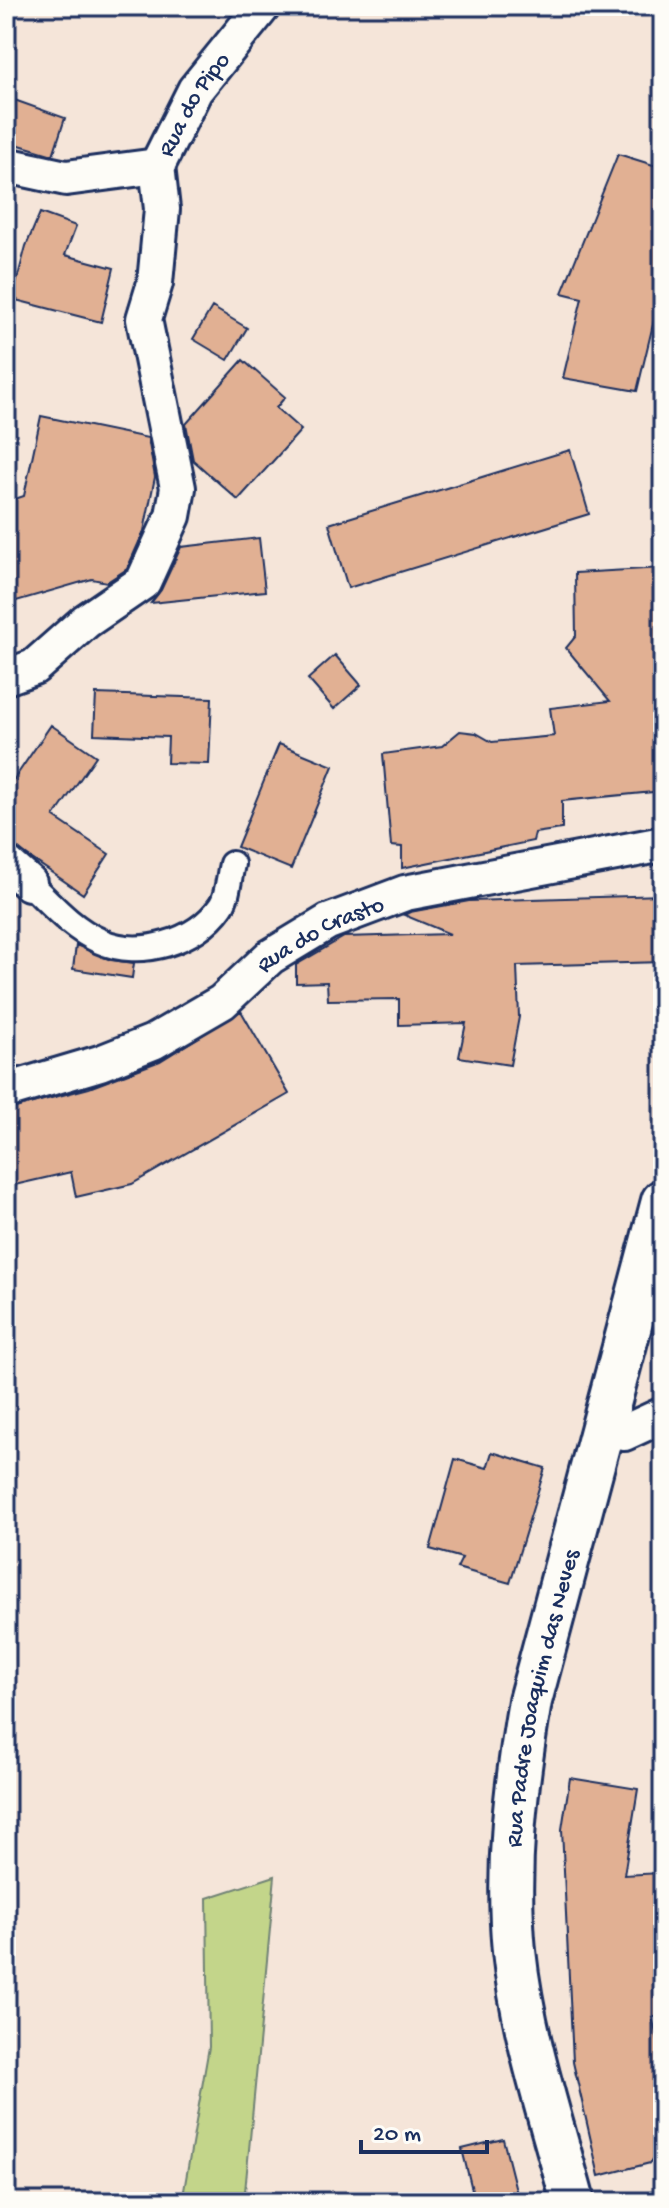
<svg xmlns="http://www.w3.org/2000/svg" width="669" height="2208" font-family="'Gochi Hand',sans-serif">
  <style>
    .green { fill: #c3d58a; stroke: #6f8274; stroke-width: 2 }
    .building { fill: #e1b093; stroke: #1b2f5e; stroke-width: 2 }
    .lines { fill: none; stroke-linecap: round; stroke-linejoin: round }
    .pedestrian-casing { stroke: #1b2f5e; stroke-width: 30 }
    .minor-casing { stroke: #1b2f5e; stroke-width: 40 }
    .tertiary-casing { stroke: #1b2f5e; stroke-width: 48 }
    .pedestrian { stroke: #fdfcf7; stroke-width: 24 }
    .minor { stroke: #fdfcf7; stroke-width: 34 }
    .tertiary { stroke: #fdfcf7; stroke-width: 42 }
    .labels { text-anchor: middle; stroke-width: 6; stroke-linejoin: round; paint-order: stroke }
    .street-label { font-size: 24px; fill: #1b2f5e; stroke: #fdfcf7 }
  </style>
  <rect width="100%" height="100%" fill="#f5e5d9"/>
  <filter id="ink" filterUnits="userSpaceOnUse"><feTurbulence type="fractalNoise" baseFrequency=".0125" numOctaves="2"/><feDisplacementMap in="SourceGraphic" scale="16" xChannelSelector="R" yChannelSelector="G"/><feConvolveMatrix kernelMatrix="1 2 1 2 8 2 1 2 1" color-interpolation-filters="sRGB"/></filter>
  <g filter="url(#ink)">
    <!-- green -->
    <path class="green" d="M 275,1876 L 244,2202 L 182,2202 L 209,2047 L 207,1898 Z"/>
    <!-- building -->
    <path class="building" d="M 6,97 L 65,118 L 53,155 L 6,141 Z
      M 618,154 L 663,168 L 663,313 L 656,312 L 637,391 L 563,378 L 582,298 L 562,293 Z
      M 40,213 L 76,226 L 65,255 L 114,268 L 101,322 L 12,299 L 26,246 Z
      M 212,307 L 247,328 L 228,360 L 193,339 Z
      M 243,360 L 285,397 L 276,408 L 301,430 L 238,500 L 193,460 L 186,424 Z
      M 41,416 L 148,438 L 155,477 L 144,531 L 127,569 L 107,582 L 92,579 L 6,604 L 6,502 L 24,496 Z
      M 570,450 L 589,514 L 348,588 L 329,524 Z
      M 259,538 L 265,591 L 151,603 L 161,590 L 181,547 Z
      M 663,568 L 663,791 L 562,801 L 562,829 L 535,833 L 533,841 L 402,868 L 402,847 L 391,846 L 383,754 L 442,746 L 460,731 L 476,733 L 492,742 L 554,736 L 550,708 L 610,701 L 566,648 L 576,636 L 575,573 Z
      M 335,655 L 361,685 L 334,709 L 308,679 Z
      M 96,694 L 212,698 L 209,764 L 167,763 L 168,737 L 94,734 Z
      M 51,725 L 96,756 L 54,817 L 109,854 L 83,894 L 6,841 L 6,791 Z
      M 279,744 L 333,766 L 291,869 L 237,847 Z
      M 663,895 L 663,962 L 517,966 L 519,1017 L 510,1065 L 459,1057 L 466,1023 L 399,1025 L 399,999 L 328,1000 L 327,982 L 296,983 L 296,965 L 344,937 L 450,934 L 404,915 L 410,912 L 469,901 Z
      M 76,945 L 111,960 L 134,963 L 132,978 L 73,969 Z
      M 241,1011 L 289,1094 L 132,1184 L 76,1197 L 71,1172 L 6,1187 L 6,1110 L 89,1088 L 160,1061 Z
      M 492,1452 L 545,1468 L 510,1583 L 457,1568 L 462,1558 L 430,1549 L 455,1459 L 487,1468 Z
      M 570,1778 L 638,1789 L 624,1875 L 661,1873 L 663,2016 L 652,2017 L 663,2061 L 663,2147 L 650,2163 L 599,2176 L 573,2062 L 562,1829 Z
      M 503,2139 L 519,2202 L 475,2202 L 462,2149 Z"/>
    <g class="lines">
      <defs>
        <path id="pedestrian" d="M 29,883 C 51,904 71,928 100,941 C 140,959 196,942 221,906 C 228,896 229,876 232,864"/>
        <g id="minor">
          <path d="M 6,165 L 66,178 L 157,166"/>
          <path id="s1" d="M 157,166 L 195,90 L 263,6"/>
          <path d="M 6,677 L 34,667 L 86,621 L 143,582 L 173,516 L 178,488 L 144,319 L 155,283 L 162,209 L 157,166"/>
          <path d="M 6,863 L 29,883"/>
          <path id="s2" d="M 6,1091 L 100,1063 L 153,1042 L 222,1002 L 270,957 L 328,922 L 405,893 L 663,844"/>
          <path d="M 603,1430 L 624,1433 L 663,1415"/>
        </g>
        <g id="tertiary">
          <path id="s3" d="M 573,2202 C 551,2119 523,2037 514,1951 C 506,1867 516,1784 530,1701 L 663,1201"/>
        </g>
      </defs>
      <!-- pedestrian casing -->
      <use href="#pedestrian" class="pedestrian-casing"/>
      <!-- minor casing -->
      <use href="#minor" class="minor-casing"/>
      <!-- tertiary casing -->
      <use href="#tertiary" class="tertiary-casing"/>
      <!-- pedestrian -->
      <use href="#pedestrian" class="pedestrian"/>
      <!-- minor -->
      <use href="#minor" class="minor"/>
      <!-- tertiary -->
      <use href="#tertiary" class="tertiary"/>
    </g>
  </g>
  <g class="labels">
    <!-- street labels -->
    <g class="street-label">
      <text dy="8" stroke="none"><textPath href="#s1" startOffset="72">Rua do Pipo</textPath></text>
      <text dy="8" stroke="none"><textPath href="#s2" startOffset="356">Rua do Crasto</textPath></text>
      <text dy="8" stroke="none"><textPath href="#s3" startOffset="514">Rua Padre Joaquim das Neves</textPath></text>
    </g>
  </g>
  <!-- margin -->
  <rect width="669" height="2208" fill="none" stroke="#fdfcf7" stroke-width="32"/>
  <rect x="16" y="16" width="637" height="2176" fill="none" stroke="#1b2f5e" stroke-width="3" filter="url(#ink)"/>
  <!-- scale -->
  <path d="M361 2140v12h126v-12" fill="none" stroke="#1b2f5e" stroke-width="4"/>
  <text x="373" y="2140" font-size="24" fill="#1b2f5e" stroke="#fdfcf7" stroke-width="6" paint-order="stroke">20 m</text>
</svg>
